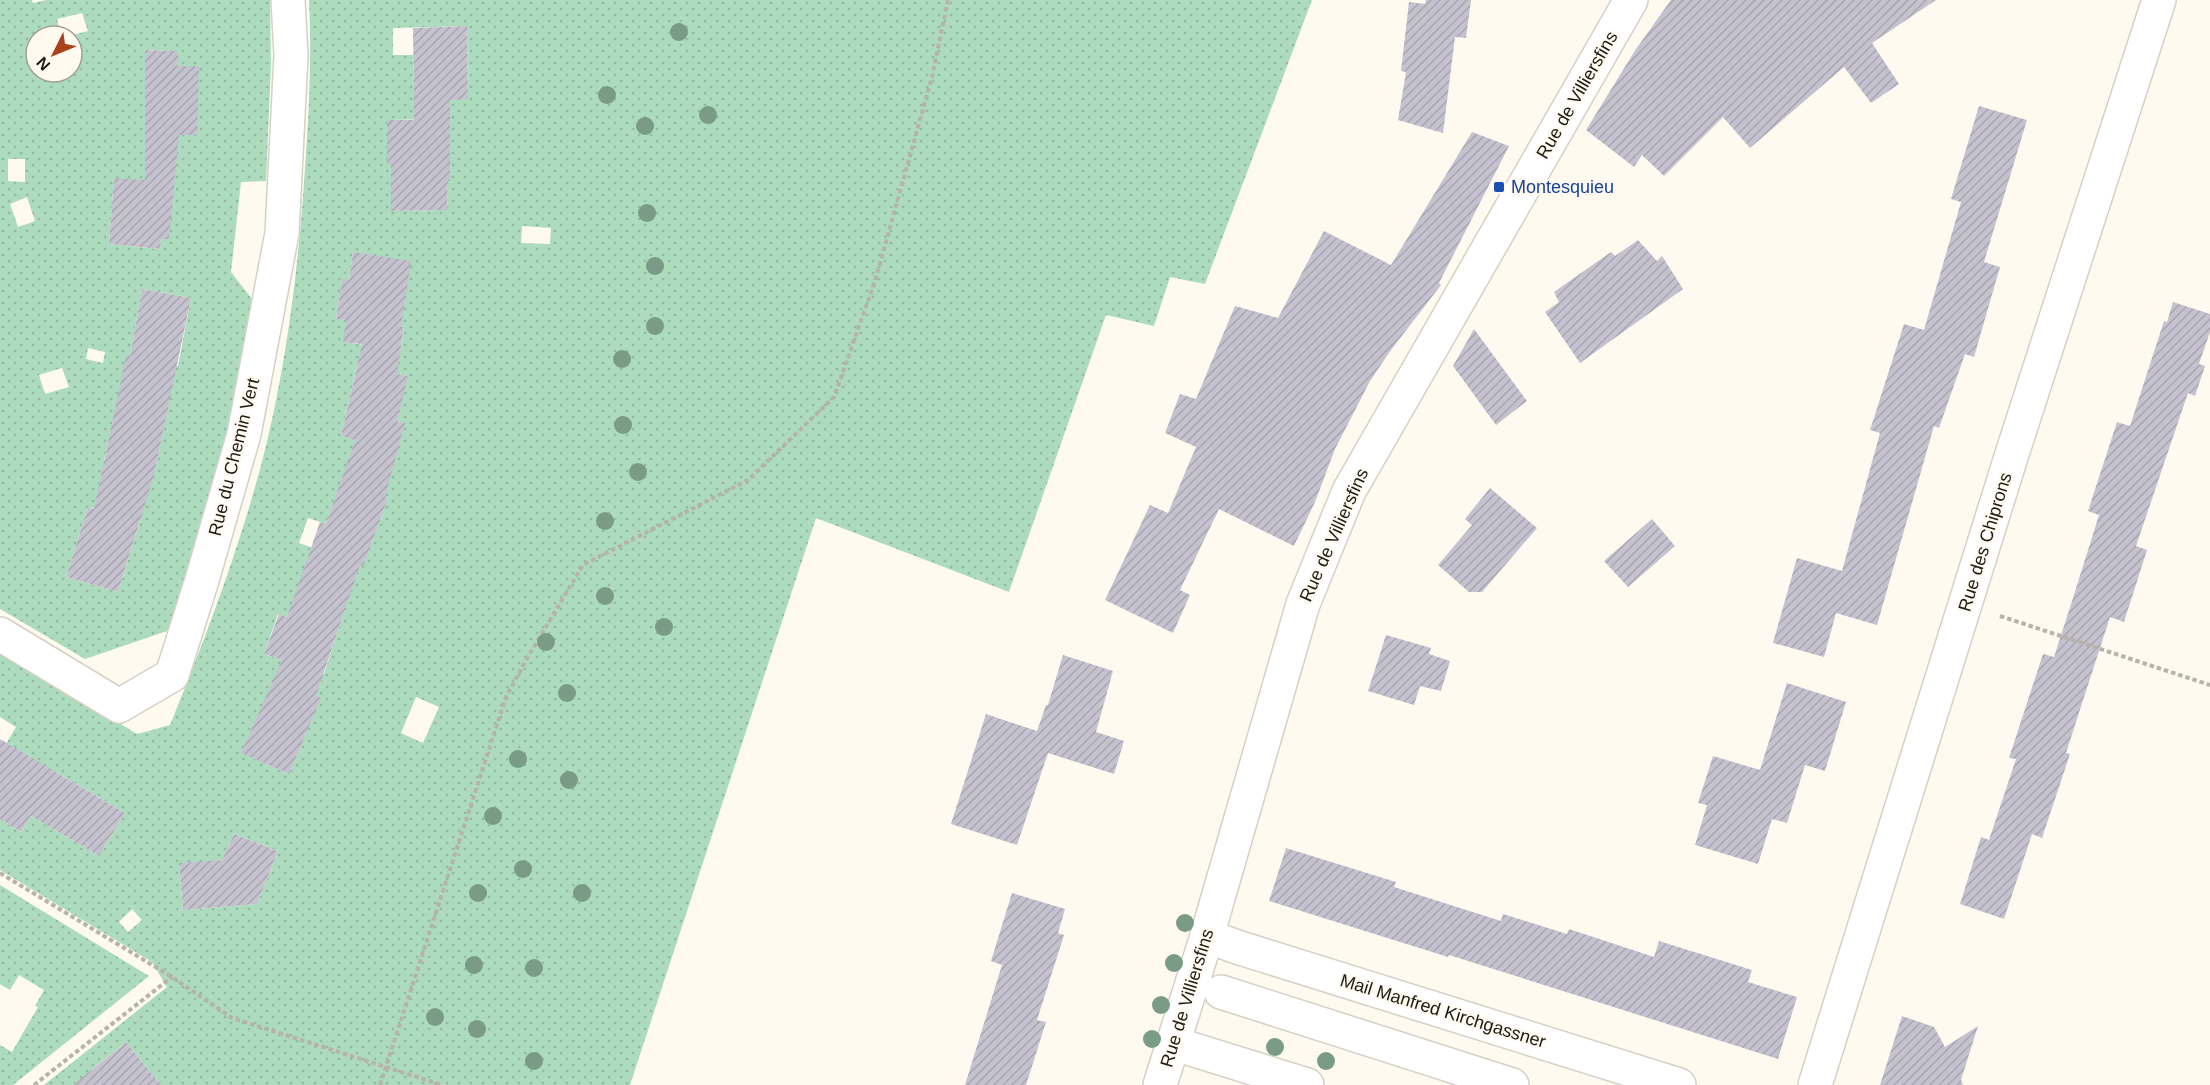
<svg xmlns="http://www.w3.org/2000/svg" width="2210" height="1085" font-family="Arial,sans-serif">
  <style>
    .grass { fill: url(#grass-dots); fill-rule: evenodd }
    .building { fill: url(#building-hatch) }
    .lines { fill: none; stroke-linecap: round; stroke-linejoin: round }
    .minor-casing { stroke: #d6d1c4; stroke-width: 36 }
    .path { stroke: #b7b3aa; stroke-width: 4; stroke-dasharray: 4.5 3; stroke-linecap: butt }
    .minor { stroke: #fff; stroke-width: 33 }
    .tree { fill: #7a9b85 }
    .transit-dot { fill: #1a4fb4; stroke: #fefaef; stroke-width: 2 }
    .labels { text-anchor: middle; stroke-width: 4.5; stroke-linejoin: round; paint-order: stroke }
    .street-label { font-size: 18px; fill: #1c1a15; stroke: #fefaef }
    .transit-label { font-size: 18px; fill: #164399; stroke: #fefaef; text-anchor: start }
  </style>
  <defs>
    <pattern id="grass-dots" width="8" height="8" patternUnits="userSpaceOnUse" patternTransform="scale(1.5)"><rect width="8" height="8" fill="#acdbbd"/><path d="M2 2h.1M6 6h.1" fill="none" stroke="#93bba2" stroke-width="1.8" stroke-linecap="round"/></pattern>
    <pattern id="building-hatch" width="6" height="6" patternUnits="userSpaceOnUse" patternTransform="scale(1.5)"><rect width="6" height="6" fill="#c5c2cf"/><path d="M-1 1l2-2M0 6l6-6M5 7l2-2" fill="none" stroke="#a9a6b1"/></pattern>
  </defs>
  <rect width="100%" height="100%" fill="#fefaef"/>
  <!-- grass -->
  <path class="grass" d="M 0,0 L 32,0 L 33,3 L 46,0 L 270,0 L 271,64 L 266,181 L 241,182 L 231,272 L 255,303 L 232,422 L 170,630 L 85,659 L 0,609 ZM 82,13 L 88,31 L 68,36 L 72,36 L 72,72 L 36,72 L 36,36 L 61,36 L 57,19 ZM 146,50 L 177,51 L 177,66 L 198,66 L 145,134 ZM 8,159 L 25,159 L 25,182 L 8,181 ZM 114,178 L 161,228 L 160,249 L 109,244 ZM 27,197 L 35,221 L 18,227 L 10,204 ZM 142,289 L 191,298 L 178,366 L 130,357 ZM 88,348 L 105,352 L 103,363 L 86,359 ZM 62,368 L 69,387 L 45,394 L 39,375 ZM 117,402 L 167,412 L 155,470 L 104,460 ZM 88,507 L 140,521 L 118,592 L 66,577 Z
    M 309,0 L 1312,0 L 1205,284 L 1170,277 L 1154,326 L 1106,315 L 1009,592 L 816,518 L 630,1085 L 161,1085 L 126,1042 L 91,1070 L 103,1085 L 44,1085 L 167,987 L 152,962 L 0,870 L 0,794 L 3,821 L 21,832 L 31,816 L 99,856 L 125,813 L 56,772 L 0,754 L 16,727 L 0,717 L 0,650 L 137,734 L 170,725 C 207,634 242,542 266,446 C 288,355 299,261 305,168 C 309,112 312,56 309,0 ZM 467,26 L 468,99 L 414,100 L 413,55 L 393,55 L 393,28 ZM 450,119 L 450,181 L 448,181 L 447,210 L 391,211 L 391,165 L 387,165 L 387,120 ZM 522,226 L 551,228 L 550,244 L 521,243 ZM 353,252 L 401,327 L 404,327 L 401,350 L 344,342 L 346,320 L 336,318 L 342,280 L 349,280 ZM 357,365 L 407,376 L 397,421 L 404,423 L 397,449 L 341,436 ZM 341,482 L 388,498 L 363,566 L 299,543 L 308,518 L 326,524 ZM 347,603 L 324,674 L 264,654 L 278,614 L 287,617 ZM 416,697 L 439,707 L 423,743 L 401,733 ZM 320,699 L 289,774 L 242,753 ZM 234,834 L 278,851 L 257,904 L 183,910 L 179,864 L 222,860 ZM 132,909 L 142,920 L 128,932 L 119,922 Z
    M 0,885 L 149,976 L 13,1085 L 0,1085 L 0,1045 L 12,1052 L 38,1007 L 35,1006 L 44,990 L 19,975 L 10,990 L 0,984 Z"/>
  <!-- building -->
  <path class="building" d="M 1426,0 L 1471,0 L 1466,38 L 1455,37 L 1443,133 L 1398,120 L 1406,72 L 1401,71 L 1409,2 L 1425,4 Z
    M 1671,0 L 1936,0 L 1872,43 L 1899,84 L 1871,103 L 1844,67 L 1750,148 L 1723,117 L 1664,176 L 1642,155 L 1634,167 L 1586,130 L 1636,49 Z
    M 467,26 L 468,99 L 450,100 L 450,181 L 448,181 L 447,210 L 391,211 L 391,165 L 387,165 L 387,120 L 414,120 L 413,28 Z
    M 145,50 L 178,51 L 177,66 L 199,66 L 197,135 L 179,135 L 169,239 L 161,239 L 160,249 L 109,244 L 114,178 L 145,180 Z
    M 1979,106 L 2027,120 L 1984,262 L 2000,267 L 1974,357 L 1965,354 L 1939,428 L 1934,426 L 1877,625 L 1836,613 L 1824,657 L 1773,643 L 1797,558 L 1842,571 L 1880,433 L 1870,430 L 1904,324 L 1924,330 L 1961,202 L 1951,199 Z
    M 1472,132 L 1509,146 L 1439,283 L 1441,285 L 1391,350 L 1370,381 L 1335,449 L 1315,502 L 1294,546 L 1219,509 L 1180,590 L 1190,595 L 1173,633 L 1105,600 L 1150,505 L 1168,513 L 1196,447 L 1165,433 L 1180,394 L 1196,399 L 1235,306 L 1278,318 L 1324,231 L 1391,265 Z
    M 1638,240 L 1657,261 L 1662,256 L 1683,289 L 1580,363 L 1545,312 L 1559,302 L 1554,292 L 1611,252 L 1615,256 Z
    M 353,252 L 411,261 L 401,327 L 404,327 L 397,374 L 408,376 L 397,421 L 405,423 L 385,497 L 388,498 L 363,567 L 360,565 L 316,696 L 321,698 L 289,774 L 241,753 L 282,660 L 264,654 L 279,614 L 287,617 L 320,522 L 326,524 L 355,440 L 341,436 L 362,344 L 343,342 L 346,320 L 336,319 L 342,279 L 349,280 Z
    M 142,289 L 191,298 L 154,475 L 118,592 L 66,577 L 88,507 L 94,509 L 126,356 L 130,357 Z
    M 2173,302 L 2210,314 L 2210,332 L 2199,364 L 2205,366 L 2195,396 L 2188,393 L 2136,546 L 2147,550 L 2124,622 L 2110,617 L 2066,753 L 2070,754 L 2042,838 L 2032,834 L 2004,919 L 1960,904 L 1981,837 L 1989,840 L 2016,759 L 2009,758 L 2043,654 L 2054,657 L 2073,598 L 2099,515 L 2088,511 L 2117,422 L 2130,426 L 2164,321 L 2167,322 Z
    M 1474,329 L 1527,401 L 1496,425 L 1453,366 Z
    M 1490,488 L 1537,528 L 1482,592 L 1469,592 L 1438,565 L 1472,525 L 1465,519 Z
    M 1652,519 L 1675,546 L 1628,587 L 1604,561 Z
    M 1386,635 L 1431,648 L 1429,654 L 1450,661 L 1441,691 L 1420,686 L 1414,705 L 1368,691 Z
    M 1063,655 L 1113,671 L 1096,732 L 1124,741 L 1114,774 L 1048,753 L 1017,845 L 951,824 L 986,714 L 1037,731 L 1046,705 L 1048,705 Z
    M 1787,683 L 1846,702 L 1825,771 L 1805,765 L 1787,823 L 1772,819 L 1758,864 L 1695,845 L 1707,805 L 1698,803 L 1713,756 L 1760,770 Z
    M 0,739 L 125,813 L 99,856 L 31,816 L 21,832 L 0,819 Z
    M 234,834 L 278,851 L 257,904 L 183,910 L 179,863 L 222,860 Z
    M 1286,848 L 1396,882 L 1394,887 L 1501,921 L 1503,914 L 1567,934 L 1569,929 L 1654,957 L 1659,941 L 1752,970 L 1748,982 L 1797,997 L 1778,1059 L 1449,955 L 1448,957 L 1269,901 Z
    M 1012,893 L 1065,909 L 1058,933 L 1064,935 L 1037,1020 L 1046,1022 L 1026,1085 L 965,1085 L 1002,965 L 991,961 Z
    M 1902,1016 L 1934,1027 L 1945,1047 L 1978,1026 L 1961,1080 L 1963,1085 L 1880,1085 Z
    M 126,1042 L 161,1085 L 73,1085 Z"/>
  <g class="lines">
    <defs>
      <path id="minor" d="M 0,634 L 119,706 L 172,675 L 202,580 L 244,434 L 282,233 L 291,55 L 288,0
        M 1207,936 L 1237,947 L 1679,1085
        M 1221,992 L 1512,1085
        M 1172,1043 L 1307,1085
        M 1160,1085 L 1207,936 L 1303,604 L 1349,491 L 1631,0
        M 1815,1085 L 2011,457 L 2159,0"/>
    </defs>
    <!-- minor casing -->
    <use href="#minor" class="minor-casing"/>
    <!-- path -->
    <path class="path" d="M 2000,616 L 2210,685
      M 0,873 L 172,977 L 232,1018 L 442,1085
      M 34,1085 L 172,977
      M 380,1085 L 506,697 L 526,660 L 583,565 L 748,480 L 834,397 L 875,281 L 932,77 L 948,0"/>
    <!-- minor -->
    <use href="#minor" class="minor"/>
  </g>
  <!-- trees -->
  <g class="tree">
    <circle cx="679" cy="32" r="9"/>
    <circle cx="607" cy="95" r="9"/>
    <circle cx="708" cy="115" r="9"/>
    <circle cx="645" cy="126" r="9"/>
    <circle cx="647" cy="213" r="9"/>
    <circle cx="655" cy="266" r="9"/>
    <circle cx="655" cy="326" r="9"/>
    <circle cx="622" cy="359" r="9"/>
    <circle cx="623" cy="425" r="9"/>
    <circle cx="638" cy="472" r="9"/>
    <circle cx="605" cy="521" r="9"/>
    <circle cx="605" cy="596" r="9"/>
    <circle cx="664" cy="627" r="9"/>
    <circle cx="546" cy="642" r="9"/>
    <circle cx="567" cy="693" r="9"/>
    <circle cx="518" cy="759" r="9"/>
    <circle cx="569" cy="780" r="9"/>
    <circle cx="493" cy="816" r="9"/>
    <circle cx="523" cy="869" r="9"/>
    <circle cx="478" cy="893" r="9"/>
    <circle cx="582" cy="893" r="9"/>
    <circle cx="1185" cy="923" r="9"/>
    <circle cx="1174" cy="963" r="9"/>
    <circle cx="474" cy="965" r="9"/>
    <circle cx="534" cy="968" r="9"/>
    <circle cx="1161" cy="1005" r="9"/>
    <circle cx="435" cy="1017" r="9"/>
    <circle cx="477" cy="1029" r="9"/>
    <circle cx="1152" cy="1039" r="9"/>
    <circle cx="1275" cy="1047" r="9"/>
    <circle cx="534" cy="1061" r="9"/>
    <circle cx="1326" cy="1061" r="9"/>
  </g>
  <!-- markers -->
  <rect class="transit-dot" x="1493" y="181" width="12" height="12" rx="3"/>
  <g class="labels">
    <!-- street labels -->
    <g class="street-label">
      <text transform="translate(1577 95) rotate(-60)" y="6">Rue de Villiersfins</text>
      <text transform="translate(234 457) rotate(-76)" y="6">Rue du Chemin Vert</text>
      <text transform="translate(1334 535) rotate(-66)" y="6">Rue de Villiersfins</text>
      <text transform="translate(1985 542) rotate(-73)" y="6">Rue des Chiprons</text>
      <text transform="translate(1187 998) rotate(-73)" y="6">Rue de Villiersfins</text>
      <text transform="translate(1443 1011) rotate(17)" y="6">Mail Manfred Kirchgassner</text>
    </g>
    <!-- transit labels -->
    <g class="transit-label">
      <text x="1511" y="193">Montesquieu</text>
    </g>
  </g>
  <!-- north arrow -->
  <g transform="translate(54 54) rotate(227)"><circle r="28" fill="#fefaef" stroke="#a4a098" stroke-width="1.5"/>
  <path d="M0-4.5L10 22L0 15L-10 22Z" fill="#a8421b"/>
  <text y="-9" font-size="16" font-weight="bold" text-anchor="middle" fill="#1c1a15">N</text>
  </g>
</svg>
